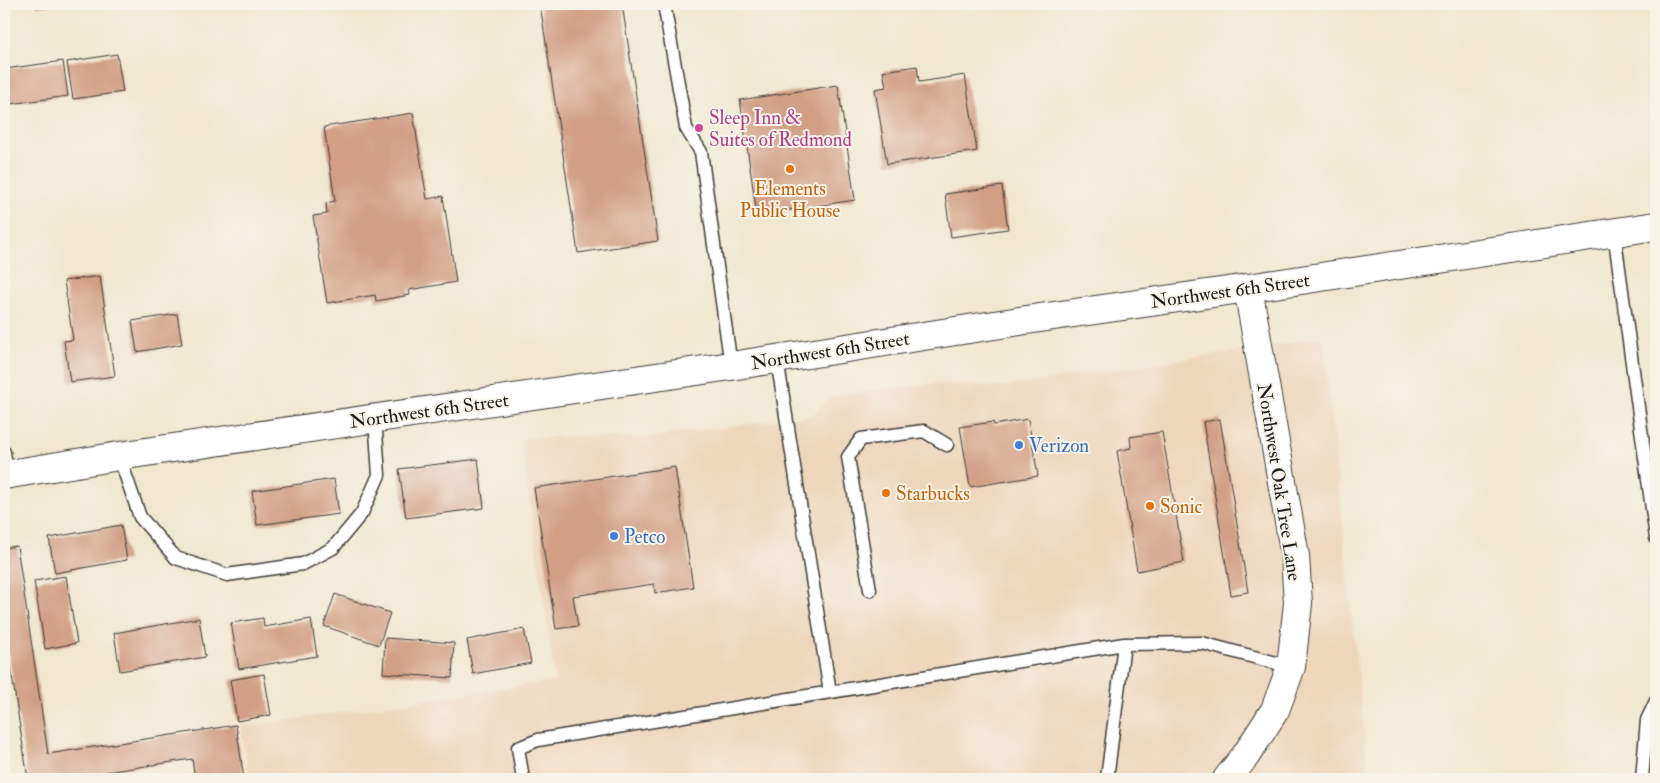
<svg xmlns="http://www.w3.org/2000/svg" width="1660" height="783" font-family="'IM FELL Double Pica',serif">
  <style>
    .built { fill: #eed6bb }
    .building { fill: #d29e84 }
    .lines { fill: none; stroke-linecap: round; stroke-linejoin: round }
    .lane-casing { stroke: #3c3a37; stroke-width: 15 }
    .secondary-casing { stroke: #3c3a37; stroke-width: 30 }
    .primary-casing { stroke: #3c3a37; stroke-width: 30 }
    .lane { stroke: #fff; stroke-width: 12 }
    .secondary { stroke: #fff; stroke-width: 28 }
    .primary { stroke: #fff; stroke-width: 28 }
    .hotel-dot { fill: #d1479c; stroke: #f7f3e8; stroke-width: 2 }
    .food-dot { fill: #e8710a; stroke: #f7f3e8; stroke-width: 2 }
    .shop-dot { fill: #3f7fe0; stroke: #f7f3e8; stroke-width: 2 }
    .labels { text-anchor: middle; stroke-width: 4; stroke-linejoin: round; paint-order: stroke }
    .hotel-label { font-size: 19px; fill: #b23c85; stroke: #f7f3e8; text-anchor: start }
    .food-label { font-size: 19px; fill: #c56008; stroke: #f7f3e8; text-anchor: start }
    .street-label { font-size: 19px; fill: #1c1c1c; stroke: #f7f3e8 }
    .shop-label { font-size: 19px; fill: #366cbe; stroke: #f7f3e8; text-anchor: start }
  </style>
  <rect width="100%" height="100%" fill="#f7f3e8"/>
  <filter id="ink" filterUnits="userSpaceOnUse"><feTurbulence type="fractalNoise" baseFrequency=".02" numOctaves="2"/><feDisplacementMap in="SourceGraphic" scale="10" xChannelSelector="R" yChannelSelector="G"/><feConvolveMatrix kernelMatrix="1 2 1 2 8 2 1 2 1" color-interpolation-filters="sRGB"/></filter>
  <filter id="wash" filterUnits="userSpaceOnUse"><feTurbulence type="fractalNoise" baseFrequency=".0096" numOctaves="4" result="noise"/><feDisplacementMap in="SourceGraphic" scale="20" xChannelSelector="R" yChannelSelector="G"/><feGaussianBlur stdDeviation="1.12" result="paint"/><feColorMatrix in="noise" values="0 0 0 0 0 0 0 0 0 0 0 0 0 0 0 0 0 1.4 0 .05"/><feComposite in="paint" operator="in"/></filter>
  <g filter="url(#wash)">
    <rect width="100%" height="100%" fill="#f1e7cf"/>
    <!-- built -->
    <path class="built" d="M 1323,338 L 1369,779 L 249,779 L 241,727 L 555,681 L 521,439 L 576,436 L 645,438 L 813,415 L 831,396 L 937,383 L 1002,387 Z"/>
    <g id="blocks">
      <!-- building -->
      <path class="building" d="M 37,4 L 50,4 L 50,5 L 37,7 Z
        M 540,4 L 622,4 L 658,241 L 578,253 Z
        M 117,54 L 123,92 L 73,99 L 67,62 Z
        M 63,61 L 68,96 L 10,104 L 5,69 Z
        M 917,66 L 919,82 L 965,75 L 977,151 L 887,164 L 875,89 L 886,87 L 883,71 Z
        M 838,85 L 855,200 L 757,215 L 740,100 Z
        M 413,113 L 427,199 L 443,196 L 456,282 L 409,290 L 410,295 L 376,301 L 375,295 L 327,303 L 313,216 L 327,214 L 326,203 L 335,201 L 324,127 Z
        M 1002,186 L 1008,229 L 951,237 L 945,194 Z
        M 100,276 L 115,376 L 70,382 L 64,341 L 73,340 L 64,281 Z
        M 177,314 L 182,344 L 137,352 L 132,321 Z
        M 1028,419 L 1038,476 L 970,487 L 960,427 L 993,422 L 994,425 Z
        M 1220,419 L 1248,592 L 1231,595 L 1203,422 Z
        M 1162,432 L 1184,562 L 1137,571 L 1117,451 L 1131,448 L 1130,437 Z
        M 478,459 L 484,508 L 406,518 L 399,469 Z
        M 675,467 L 693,587 L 655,593 L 654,584 L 573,596 L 578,626 L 556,629 L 534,488 Z
        M 334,479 L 339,514 L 257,525 L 252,491 Z
        M 121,525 L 127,560 L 55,573 L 49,538 Z
        M 17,546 L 48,754 L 236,725 L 244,779 L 195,779 L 192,759 L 60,779 L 28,779 L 4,624 L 4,548 Z
        M 66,576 L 77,643 L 45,649 L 34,581 Z
        M 335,594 L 390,613 L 379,645 L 324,626 Z
        M 199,618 L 205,657 L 120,671 L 114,633 Z
        M 263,618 L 264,627 L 311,619 L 317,656 L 239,669 L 231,623 Z
        M 524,629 L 531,663 L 473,674 L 467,640 Z
        M 385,638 L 454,643 L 452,678 L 383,673 Z
        M 264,674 L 271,715 L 237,721 L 230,680 Z"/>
    </g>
  </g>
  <g filter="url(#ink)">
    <use href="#blocks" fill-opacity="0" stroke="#3c3a37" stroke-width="1"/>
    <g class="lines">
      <defs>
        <path id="lane" d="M 664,4 L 686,128 L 701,152 L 731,366
          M 1614,232 L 1656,538
          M 777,359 L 830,692
          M 4,452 L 7,475
          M 119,456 L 140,517 L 176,558 L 227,575 L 303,564 L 333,548 L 362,513 L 379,475 L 375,418
          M 870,590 L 848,457 L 861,439 L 924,431 L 947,445
          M 523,779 L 518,748 L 538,740 L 1124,644 L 1202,643 L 1291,667
          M 1107,779 L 1124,644
          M 1642,779 L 1647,720 L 1656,701"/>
        <path id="secondary" d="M 1227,779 L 1246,755 L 1275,710 L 1291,667 L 1298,603 L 1295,556 L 1248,288"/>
        <path id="primary" d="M 4,475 L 119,456 L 731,366 L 1026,320 L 1248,288 L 1656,226"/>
      </defs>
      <!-- lane casing -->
      <use href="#lane" class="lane-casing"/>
      <!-- secondary casing -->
      <use href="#secondary" class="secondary-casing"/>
      <!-- primary casing -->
      <use href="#primary" class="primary-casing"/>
      <!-- lane -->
      <use href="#lane" class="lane"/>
      <!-- secondary -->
      <use href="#secondary" class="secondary"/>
      <!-- primary -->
      <use href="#primary" class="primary"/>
    </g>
  </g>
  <!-- markers -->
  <circle class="hotel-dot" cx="699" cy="128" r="5"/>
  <g class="food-dot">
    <circle cx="790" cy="169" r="5"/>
    <circle cx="886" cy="493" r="5"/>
    <circle cx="1150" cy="506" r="5"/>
  </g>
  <g class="shop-dot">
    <circle cx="1019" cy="445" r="5"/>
    <circle cx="614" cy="536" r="5"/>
  </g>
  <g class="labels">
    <!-- hotel labels -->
    <g class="hotel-label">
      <text x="709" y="124">Sleep Inn &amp;<tspan x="709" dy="22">Suites of Redmond</tspan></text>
    </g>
    <!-- food labels -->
    <g class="food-label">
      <text x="790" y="195" text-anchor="middle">Elements<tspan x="790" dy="22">Public House</tspan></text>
      <text x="896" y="500">Starbucks</text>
      <text x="1160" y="513">Sonic</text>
    </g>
    <!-- street labels -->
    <g class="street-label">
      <text transform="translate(1230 290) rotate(-8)" y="7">Northwest 6th Street</text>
      <text transform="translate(830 350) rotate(-9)" y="7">Northwest 6th Street</text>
      <text transform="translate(429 410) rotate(-8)" y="7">Northwest 6th Street</text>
      <text transform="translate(1280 482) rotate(81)" y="7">Northwest Oak Tree Lane</text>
    </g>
    <!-- shop labels -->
    <g class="shop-label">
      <text x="1029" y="452">Verizon</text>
      <text x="624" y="543">Petco</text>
    </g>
  </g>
  <!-- margin -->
  <rect width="1660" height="783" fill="none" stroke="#f7f3e8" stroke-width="20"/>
</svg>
